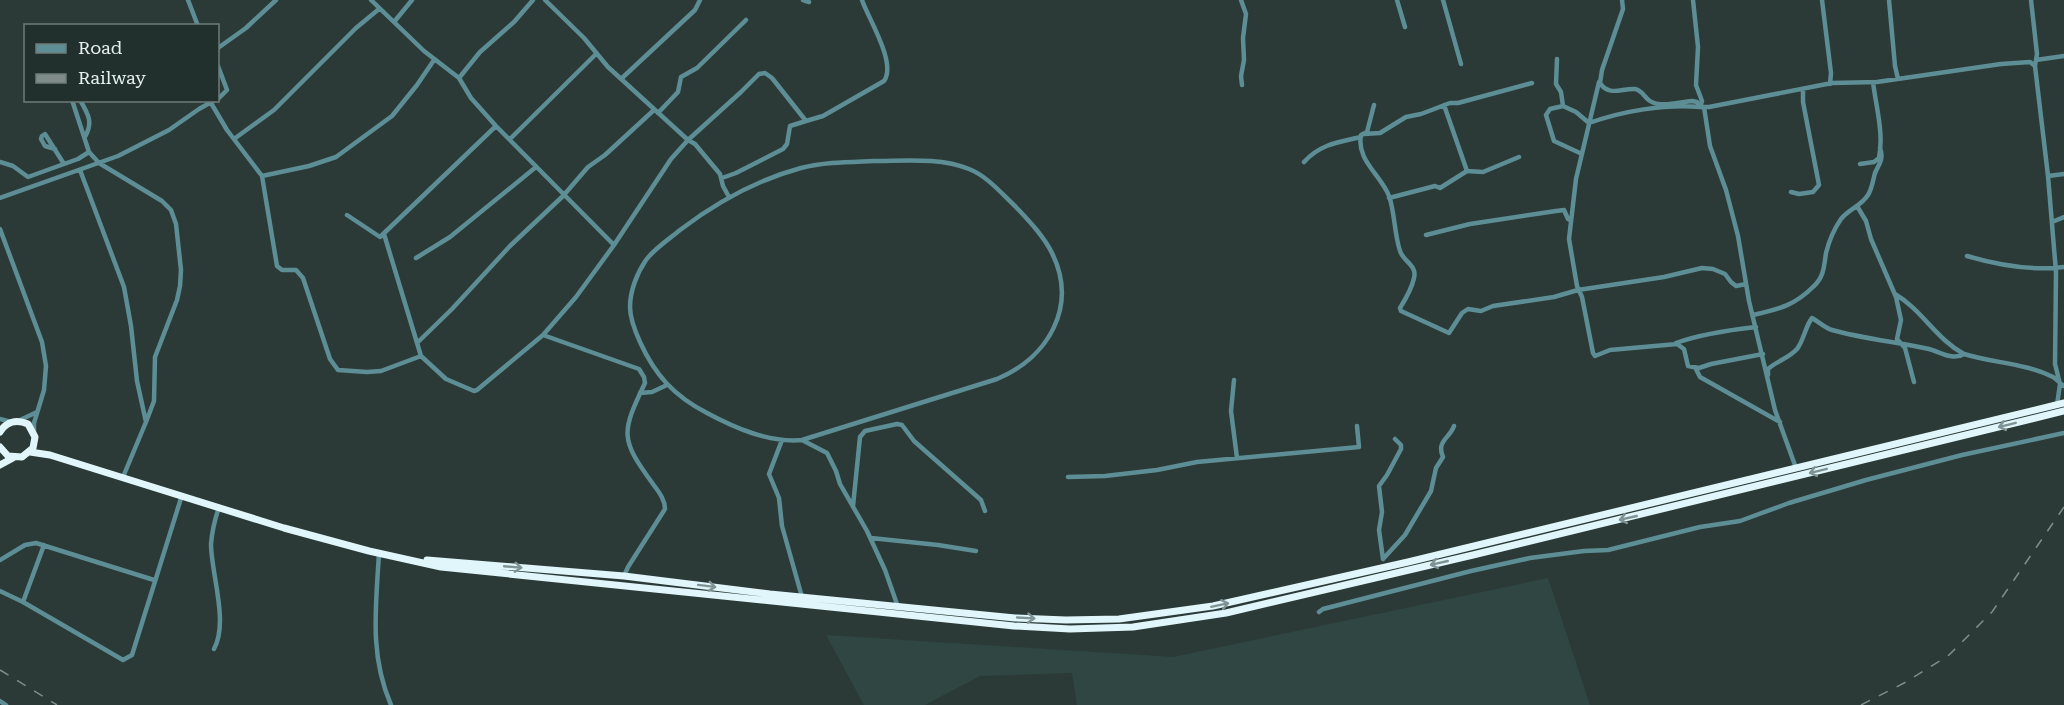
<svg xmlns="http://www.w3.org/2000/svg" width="2064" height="705" font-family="'Roboto Serif',serif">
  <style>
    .built { fill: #304642 }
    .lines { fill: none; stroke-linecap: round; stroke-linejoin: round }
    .minor { stroke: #5d8e95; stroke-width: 4.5 }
    .highway { stroke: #e0f6fa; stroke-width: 7 }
    .rail { stroke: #7f8c89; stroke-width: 1.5; stroke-dasharray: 10 10; stroke-linecap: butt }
    .oneway { stroke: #809394 }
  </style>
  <rect width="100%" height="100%" fill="#2b3a37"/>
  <!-- built -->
  <path class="built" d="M 1548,578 L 1590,705 L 1077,705 L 1072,673 L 980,676 L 925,705 L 864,705 L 826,635 L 1173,657 Z"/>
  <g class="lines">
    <!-- minor -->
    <path class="minor" d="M 188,0 L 198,26
      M 371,0 L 424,51 L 459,78 L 471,98 L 496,126 L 614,245
      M 545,0 L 584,38 L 608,67 L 688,140 L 695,144 L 720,174 L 723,186 L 729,197
      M 803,0 L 809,2
      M 1241,0 L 1246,14 L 1243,38 L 1244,60 L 1241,76 L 1242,85
      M 1397,0 L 1405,27
      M 1443,0 L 1461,64
      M 1622,0 L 1623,9 L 1602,70 L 1600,83 C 1609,97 1622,88 1635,89 C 1642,90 1644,97 1650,101 C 1661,108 1679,102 1692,101 L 1697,102 L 1700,107 L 1709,107 L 1832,83 L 1877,82 L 2001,64 L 2030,62 L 2035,66
      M 1822,0 L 1831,73 L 1830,84
      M 1889,0 L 1895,66 L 1898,79
      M 2031,0 L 2037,54 L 2035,66 L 2048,176 L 2056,272 L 2055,364 L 2060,384 L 2057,405
      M 394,22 L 412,0
      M 218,48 L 246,28 L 276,0
      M 1557,59 L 1556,84 L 1561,92 L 1563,106 L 1576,112 L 1589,123 C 1623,111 1664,104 1700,107 L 1702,101 L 1696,85 L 1698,47 L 1693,0
      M 2036,60 L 2064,56
      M 218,66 L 227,90 L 218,99
      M 459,78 L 480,52 L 514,22 L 533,0
      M 621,79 L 695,10 L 700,0
      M 1599,82 L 1576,179 L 1569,239 L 1577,286 L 1582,297 L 1593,353 L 1595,356 L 1610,350 L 1677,344 L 1684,349 L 1688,366 L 1699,368 L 1711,364 L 1763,354
      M 72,100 L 89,152 L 99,163 L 162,201 L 171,210 L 176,224 L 181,270 L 180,286 L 177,300 L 155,357 L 154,401 L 146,422
      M 80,100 C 89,115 93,123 85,137
      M 211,103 L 227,130 L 262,176 L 277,266 L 282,270 L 296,270 L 303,278 L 330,359 L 338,370 L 367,372 L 381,371 L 421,356
      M 1374,105 L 1367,132 L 1361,135 C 1356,160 1381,175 1389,196 C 1395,211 1395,245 1402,255 C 1407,263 1417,267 1414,278 C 1412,288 1405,300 1400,308 L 1401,311 L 1449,333 L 1462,313 L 1468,309 L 1481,311 L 1493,306 L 1554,297 L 1578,290 L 1664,277 L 1702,268 L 1713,269 L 1725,274 L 1731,282 L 1736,286 L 1746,284
      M 1563,106 L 1550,109 L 1546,115 L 1554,141 L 1582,154
      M 1704,107 L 1710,146 L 1726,190 L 1738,236 L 1749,301 L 1775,410 L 1796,468
      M 658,113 L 678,92 L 681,77 L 697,68 L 746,20
      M 1364,134 L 1380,133 L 1406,117 L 1421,114 L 1450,103 L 1458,103 L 1532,83
      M 234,139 L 274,110 L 356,28 L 379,9
      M 510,139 L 596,54
      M 55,149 L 45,146 L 41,139 L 42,136 L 45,134 L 64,164 L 78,159 L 89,152
      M 873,161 C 903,161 940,157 969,169 C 987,176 1001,193 1015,206 C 1028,220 1043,235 1052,253 C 1078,306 1049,357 997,379 L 802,440 C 769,443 735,428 707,413 C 674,396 655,375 640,342 C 635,331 630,319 630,307 C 630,291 637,273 646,260 C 655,248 668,240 680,230 C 717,202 756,180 801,168 C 825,162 849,162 873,161 Z
      M 0,162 L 13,166 L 28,177 L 64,164
      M 1304,162 C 1320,144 1339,142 1361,137
      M 1860,164 L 1874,162 L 1879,158 C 1884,133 1876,107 1873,82
      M 80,170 L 124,287 L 131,326 L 137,381 L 146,422 L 123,477
      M 1467,171 L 1483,172 L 1519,157
      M 262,176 L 309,166 L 336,157 L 392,116 L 417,85 L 434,60
      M 2048,176 L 2064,174
      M 722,178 L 736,173 L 783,149 L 787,144 L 790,126 L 806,121
      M 1791,192 L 1799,194 L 1813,192 L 1819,185 L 1803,102 L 1803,89
      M 0,198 L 118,156 L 169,130 L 199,109 L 215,100
      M 1389,198 L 1435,186 L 1440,188 L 1467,171 L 1444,105
      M 1857,206 L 1866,221 L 1871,239 L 1896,297 L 1901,320 L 1897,339 L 1905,348 L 1914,382
      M 347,215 L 380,237 L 496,126
      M 2052,222 L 2064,217
      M 0,229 L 42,342 L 46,366 L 44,390 L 34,423 L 34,433
      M 384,234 L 421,356 L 446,379 L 474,391 L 477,390 L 543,335 L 576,297 L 614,245 L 671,159 L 688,140 L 741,92 L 759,74 L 765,73 L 772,78 L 806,121 L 823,116 L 884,81 C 897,63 868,18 862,0
      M 1426,235 L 1470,224 L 1556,211 L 1564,210 L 1568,219 L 1571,221
      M 1967,256 C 1998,265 2032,271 2064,267
      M 416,258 L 450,237 L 536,167
      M 1895,294 C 1922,310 1936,339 1964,354
      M 1753,315 C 1779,309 1794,306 1814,286 C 1824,277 1824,266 1826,253 C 1829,241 1834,229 1841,219 C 1849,209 1861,206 1868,195 C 1872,189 1873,180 1875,173 C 1879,164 1884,159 1880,148
      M 543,335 L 639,369 L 644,377 L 645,383 C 621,433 620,439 653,484 C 658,491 665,499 665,509 L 628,567 L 624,576
      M 417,343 L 452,309 L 510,246 L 563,196 L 588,167 L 605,155 L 654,110
      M 1676,343 C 1701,334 1729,330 1756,327
      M 1696,369 L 1700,377 L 1780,422
      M 1768,375 L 1768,369 C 1777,361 1789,358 1797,349 C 1804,340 1805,327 1812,318 C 1819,322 1825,328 1832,330 C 1864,339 1897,342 1929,349 C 1940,352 1953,361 1964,354 C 1993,363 2025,363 2053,377 C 2057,379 2060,384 2064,386
      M 1234,380 L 1231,411 L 1237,458
      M 640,393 L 652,392 L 667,385
      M 0,419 L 11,422
      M 18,421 L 37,412
      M 782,440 L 769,474 L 779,498 L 782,526 L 802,597
      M 802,440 L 827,453 L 836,471 L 840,484 L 867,531 L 885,570 L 898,607
      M 1068,477 L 1105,476 L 1157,470 L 1197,462 L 1359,447 L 1357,426
      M 853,506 L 860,437 L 865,431 L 897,424 L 902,425 L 914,441 L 981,500 L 985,511
      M 871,538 L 938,545 L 976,551
      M 379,553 C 376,607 369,654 391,705
      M 1383,559 L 1405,535 L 1431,491 L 1436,468 L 1443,457 C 1436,441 1450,438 1454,426
      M 1383,559 L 1379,530 L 1382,512 L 1379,486 L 1387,475 L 1401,449 L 1401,445 L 1395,439
      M 0,560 L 25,545 L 36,543 L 154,580
      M 0,591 L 23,602 L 123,660 L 132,655 L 182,495
      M 23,602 L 44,545
      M 1319,612 L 1323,609 L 1471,571 L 1530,558 L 1584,551 L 1608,550 L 1700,527 L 1740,521 L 1789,503 L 1866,480 L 1962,455 L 2064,433
      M 214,649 C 229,622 211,573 211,544 C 212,531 215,519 219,507
      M 0,701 L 6,705"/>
    <!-- highway -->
    <path class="highway" d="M 0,432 C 6,422 16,419 28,424 L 35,437 L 33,448 L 22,457 L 8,456 L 0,447
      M 30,452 L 50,455 L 284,528 L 369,551 L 441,567 L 1014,626 L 1070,629 L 1133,627 L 1226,613 L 1473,555 L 2064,411
      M 0,465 L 13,458
      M 427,560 L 624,576 L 770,594 L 1015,618 L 1066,620 L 1119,619 L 1213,606 L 1408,562 L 2064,403"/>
    <!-- rail -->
    <path class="rail" d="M 0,670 L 57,705
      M 1861,705 L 1906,682 L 1949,655 L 1992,612 L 2064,507"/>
  </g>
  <!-- one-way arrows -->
  <defs><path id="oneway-shaft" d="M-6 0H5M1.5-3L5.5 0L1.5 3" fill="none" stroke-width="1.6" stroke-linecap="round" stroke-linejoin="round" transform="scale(1.5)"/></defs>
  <g class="oneway">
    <use href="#oneway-shaft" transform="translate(2007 425) rotate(166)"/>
    <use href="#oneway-shaft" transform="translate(1818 471) rotate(166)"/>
    <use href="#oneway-shaft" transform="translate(1628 518) rotate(167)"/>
    <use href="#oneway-shaft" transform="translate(1439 563) rotate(167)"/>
    <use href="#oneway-shaft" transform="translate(513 567) rotate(5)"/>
    <use href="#oneway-shaft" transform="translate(707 586) rotate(7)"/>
    <use href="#oneway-shaft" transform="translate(1220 605) rotate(-12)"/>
    <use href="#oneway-shaft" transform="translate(1026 618) rotate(3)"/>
  </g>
  <!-- legend -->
  <rect x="24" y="24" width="195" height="78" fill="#21302d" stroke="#6f7c7a" stroke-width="1.5"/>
  <rect x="36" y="44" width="30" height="9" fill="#5d8e95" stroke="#6f7c7a" stroke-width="1.5"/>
  <text x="78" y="54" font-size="18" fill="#e5efed">Road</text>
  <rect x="36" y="74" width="30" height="9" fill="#7f8c89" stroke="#6f7c7a" stroke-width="1.5"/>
  <text x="78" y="84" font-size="18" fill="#e5efed">Railway</text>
</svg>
